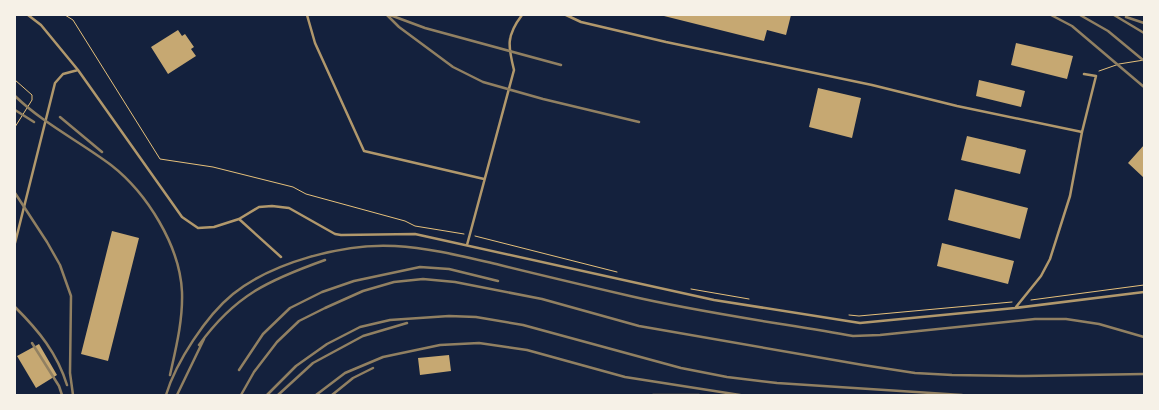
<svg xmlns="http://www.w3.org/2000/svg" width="1159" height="410" font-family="Arial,sans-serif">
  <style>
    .building { fill: #c6a872 }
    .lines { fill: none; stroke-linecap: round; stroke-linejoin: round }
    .path { stroke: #e5c07b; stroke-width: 1 }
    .service { stroke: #b1986c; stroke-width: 2.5 }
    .rail { stroke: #918062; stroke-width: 2.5 }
  </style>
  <rect width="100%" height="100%" fill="#14213d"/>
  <!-- building -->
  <path class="building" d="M 660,15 L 791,15 L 786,35 L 767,30 L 764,41 Z
    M 178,30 L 182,36 L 185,34 L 194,47 L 191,49 L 196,56 L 168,74 L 151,47 Z
    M 1016,43 L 1073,56 L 1067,79 L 1011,65 Z
    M 979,80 L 1025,91 L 1021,107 L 976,96 Z
    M 818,88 L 861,98 L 852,138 L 809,127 Z
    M 967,136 L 1026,150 L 1020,174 L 961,160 Z
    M 1144,145 L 1144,175 L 1143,177 L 1128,163 Z
    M 955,189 L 1028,208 L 1020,239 L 948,220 Z
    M 112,231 L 139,238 L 108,361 L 81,354 Z
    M 942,243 L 1014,261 L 1008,284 L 937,266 Z
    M 39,344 L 57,375 L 36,388 L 17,356 Z
    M 449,355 L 451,371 L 420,375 L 418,358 Z"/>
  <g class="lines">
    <!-- path -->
    <path class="path" d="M 65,15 L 73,20 L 160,159 L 213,167 L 293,187 L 306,194 L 405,221 L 415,226 L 464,234
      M 1099,71 L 1119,64 L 1144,60
      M 15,80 L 32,95 L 32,100 L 15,127
      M 475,236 L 617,272
      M 691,289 L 749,299
      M 1031,300 L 1144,285
      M 849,315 L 859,316 L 1012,302"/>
    <!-- service -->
    <path class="service" d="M 28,15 L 41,25 L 78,70 L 182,217 L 198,228 L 214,227 L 239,219 L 259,207 L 272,206 L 289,208 L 335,234 L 341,235 L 415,234 L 714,300 L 860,323 L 1015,308 L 1144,292
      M 307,15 L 315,43 L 364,151 L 484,179
      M 566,15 L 581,22 L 666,42 L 872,85 L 957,106 L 1082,132 L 1096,76 L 1084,74
      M 239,219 L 281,257
      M 15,243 L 55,83 L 63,74 L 78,70
      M 467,245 L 514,70 C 508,46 506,36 522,15
      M 1016,307 L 1041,276 L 1050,259 L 1070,196 L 1082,132"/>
    <!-- rail -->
    <path class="rail" d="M 387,15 L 399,27 L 453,67 L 483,82 L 543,99 L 639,122
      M 390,15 L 425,28 L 561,65
      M 1051,15 L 1072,26 L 1144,87
      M 1080,15 L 1108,31 L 1143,60
      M 1114,15 L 1144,33
      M 1126,17 L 1144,23
      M 15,96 C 44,124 79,141 111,165 C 147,193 180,246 182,292 C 183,320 176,348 170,375
      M 15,110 L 34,122
      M 60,117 L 102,152
      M 15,193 L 47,242 L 60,265 L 71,296 L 70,373 L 73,395
      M 15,307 C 39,331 57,353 67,385
      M 32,343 L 59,386 L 62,395
      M 199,345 C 235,295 269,280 325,260
      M 239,370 L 263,334 L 290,308 L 322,292 L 354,281 L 420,267 L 449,269 L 498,281
      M 166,395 C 176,362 206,316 233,294 C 273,262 344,243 395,246 C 431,248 465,257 500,265 C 544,276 587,286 630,296 C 703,313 779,323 853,336 L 880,335 L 1035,319 L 1066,319 L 1099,324 L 1144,337
      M 177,395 L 204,339
      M 241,395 L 254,372 L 277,342 L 299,321 L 325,308 L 363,291 L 394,282 L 423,279 L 455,282 L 542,299 L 639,326 L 863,365 L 915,373 L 952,375 L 1025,376 L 1144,374
      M 267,395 L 296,366 L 327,344 L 360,327 L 390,320 L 449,316 L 476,317 L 523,325 L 681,368 L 727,377 L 777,383 L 962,395
      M 278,395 L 313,363 L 363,336 L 407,323
      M 316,395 L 345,373 L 383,357 L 440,345 L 479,343 L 527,350 L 625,377 L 740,395
      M 332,395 L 353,378 L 373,368
      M 653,395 L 699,395"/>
  </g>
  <!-- border -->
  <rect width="1159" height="410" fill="none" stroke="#f6f1e7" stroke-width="32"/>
</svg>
